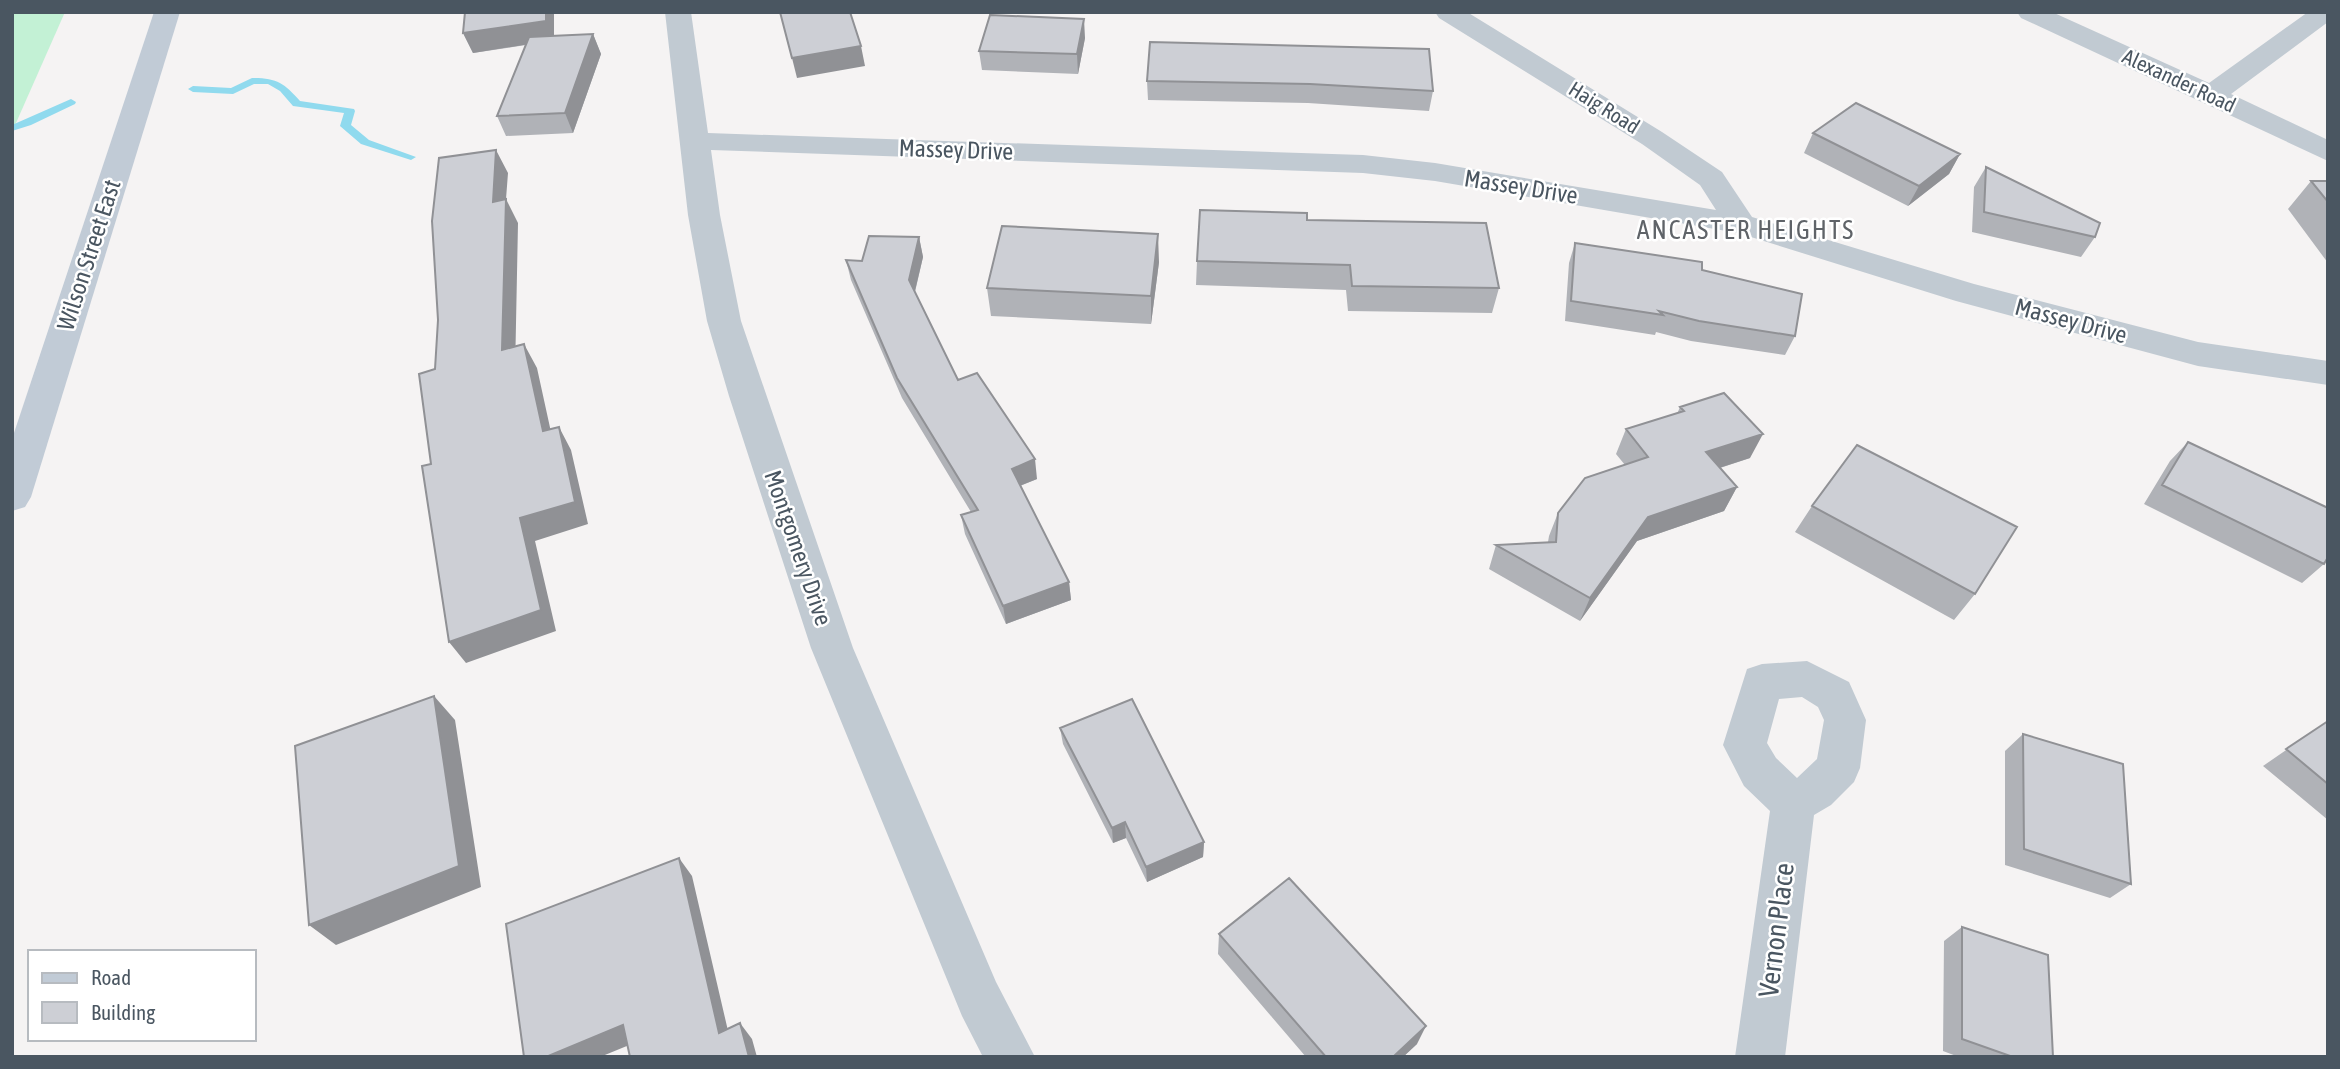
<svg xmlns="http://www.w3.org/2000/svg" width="2340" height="1069" font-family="'Asap Condensed',sans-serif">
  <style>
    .green { fill: #c3f1d5 }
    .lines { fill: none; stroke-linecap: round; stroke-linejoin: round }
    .stream { fill: #90daee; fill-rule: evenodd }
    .minor { fill: #c1cad2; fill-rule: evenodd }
    .secondary { fill: #c1cbd6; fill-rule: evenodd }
    .wall { fill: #b0b2b7 }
    .shaded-wall { fill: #909195 }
    .building { fill: #cdcfd5; stroke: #909195; stroke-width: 2 }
    .labels { text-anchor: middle; stroke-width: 5; stroke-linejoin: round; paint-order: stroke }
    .far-street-label { font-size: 21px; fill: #4a5661; stroke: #fff }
    .street-label { font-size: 24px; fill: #4a5661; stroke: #fff }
    .neighbourhood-label { font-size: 26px; letter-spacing: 2px; fill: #5f6368; stroke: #fff }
    .near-street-label { font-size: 28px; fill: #4a5661; stroke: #fff }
  </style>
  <rect width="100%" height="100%" fill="#f5f3f3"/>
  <!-- green -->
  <path class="green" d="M 12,12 L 65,12 L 12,132 Z"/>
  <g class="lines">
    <!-- stream -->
    <path class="stream" d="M 252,78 C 277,78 284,83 300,101 L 354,109 L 355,111 L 351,125 L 369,140 L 416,157 L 411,160 L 361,144 L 340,126 L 344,113 L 293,106 L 280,91 L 268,84 L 254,84 L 233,94 L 193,92 L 188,89 L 193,86 L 231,88 Z
      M 71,99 L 76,102 L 75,104 L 31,125 L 12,131 L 12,125 Z"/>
    <!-- minor -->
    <path class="minor" d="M 665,12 L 691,12 L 708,133 L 1363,155 L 1435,163 L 1716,210 L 1700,185 L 1642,144 L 1439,18 L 1435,12 L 1467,12 L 1662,132 L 1722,172 L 1752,217 L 1974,284 L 2198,342 L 2328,361 L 2328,385 L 2198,366 L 1956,301 L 1738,233 L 1435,181 L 1363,173 L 711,150 L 720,215 L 741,321 L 853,648 L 996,982 L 1035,1057 L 983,1057 L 962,1016 L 811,648 L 729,396 L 707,321 L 688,215 Z
      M 2017,12 L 2052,12 L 2209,83 L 2308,12 L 2328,12 L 2328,22 L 2231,94 L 2328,140 L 2328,161 L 2021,18 Z
      M 1807,661 L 1849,682 L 1866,720 L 1860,768 L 1854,782 L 1831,805 L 1814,815 L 1785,1057 L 1735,1057 L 1770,811 L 1744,786 L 1723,745 L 1747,669 L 1762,664 ZM 1802,697 L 1818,707 L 1824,720 L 1817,759 L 1797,778 L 1776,758 L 1767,743 L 1779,699 Z"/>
    <!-- secondary -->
    <path class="secondary" d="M 154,12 L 180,12 L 31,497 L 25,507 L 12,511 L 12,439 Z"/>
  </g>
  <!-- wall -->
  <path class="wall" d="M 465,12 L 554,12 L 554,36 L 593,34 L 601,54 L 573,133 L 506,136 L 497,116 L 526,45 L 473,53 L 463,33 Z
    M 1085,38 L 1078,74 L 982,70 L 979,51 Z
    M 1150,42 L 1433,91 L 1429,111 L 1308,103 L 1148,100 L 1147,81 Z
    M 1813,133 L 1960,154 L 1949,174 L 1908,206 L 1804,153 Z
    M 1986,167 L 2095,237 L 2081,257 L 1972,232 L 1974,187 Z
    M 2311,181 L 2328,181 L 2328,263 L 2288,209 Z
    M 1307,220 L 1499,288 L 1492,313 L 1348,311 L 1346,290 L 1196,285 L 1197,261 Z
    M 919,237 L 923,257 L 915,292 L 958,380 L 1037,479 L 1020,486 L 1069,582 L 1071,600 L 1006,624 L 965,534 L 961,515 L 971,512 L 902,398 L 851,280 L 846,260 L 862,261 Z
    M 1575,243 L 1702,270 L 1795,336 L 1785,355 L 1691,341 L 1656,332 L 1655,335 L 1565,321 L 1569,263 Z
    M 1159,262 L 1151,324 L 991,316 L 987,288 Z
    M 1680,407 L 1750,458 L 1720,468 L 1737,487 L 1724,511 L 1637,541 L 1580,621 L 1489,569 L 1496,545 L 1548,542 L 1549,536 L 1558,513 L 1625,465 L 1616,454 L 1626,429 L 1677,414 Z
    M 2188,442 L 2324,564 L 2302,583 L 2144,504 L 2170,461 Z
    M 1812,506 L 1975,594 L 1954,620 L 1795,532 Z
    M 2328,721 L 2328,820 L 2263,766 Z
    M 1060,728 L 1204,842 L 1203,857 L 1147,882 L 1126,838 L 1113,843 L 1063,744 Z
    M 2023,734 L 2131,884 L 2110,898 L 2005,865 L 2005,751 Z
    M 1962,927 L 2053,1057 L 1959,1057 L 1943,1051 L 1944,941 Z
    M 1219,934 L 1417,1044 L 1403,1057 L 1306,1057 L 1218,954 Z"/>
  <!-- shaded-wall -->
  <path class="shaded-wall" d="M 546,12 L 554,12 L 554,40 L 473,53 L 463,33 Z
    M 1084,19 L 1085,38 L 1078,74 L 1077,54 Z
    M 593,34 L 601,54 L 573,133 L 565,113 Z
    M 861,46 L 865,66 L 797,78 L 792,58 Z
    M 496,150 L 508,173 L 506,199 L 518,223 L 515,374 L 502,350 L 493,202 Z
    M 1960,154 L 1949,174 L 1908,206 L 1919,186 Z
    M 1158,234 L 1159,262 L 1151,324 L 1151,296 Z
    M 919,237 L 923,257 L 913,299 L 909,280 Z
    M 524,344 L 537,368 L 556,455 L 543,431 Z
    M 559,427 L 571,450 L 588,524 L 535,541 L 556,631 L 466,663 L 449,642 L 520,518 Z
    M 1763,434 L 1750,458 L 1694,476 L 1706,452 Z
    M 1035,459 L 1037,479 L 1014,488 L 1012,469 Z
    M 1737,487 L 1724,511 L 1637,541 L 1580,621 L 1590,598 L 1648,517 Z
    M 1069,582 L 1071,600 L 1006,624 L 1003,606 Z
    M 434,696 L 455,720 L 481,887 L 336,945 L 309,925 Z
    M 1125,822 L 1126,838 L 1113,843 L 1112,828 Z
    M 1204,842 L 1203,857 L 1147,882 L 1146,867 Z
    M 679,858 L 692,876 L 732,1048 L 719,1033 Z
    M 740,1023 L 752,1039 L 757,1057 L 749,1057 Z
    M 623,1025 L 639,1041 L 600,1057 L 546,1057 Z
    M 1426,1026 L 1417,1044 L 1403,1057 L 1393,1057 Z"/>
  <!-- building -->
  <path class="building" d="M 465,12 L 546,12 L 546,21 L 463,33 Z
    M 780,12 L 850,12 L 861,46 L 792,58 Z
    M 990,15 L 1084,19 L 1077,54 L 979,51 Z
    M 593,34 L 565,113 L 497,116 L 529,37 Z
    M 1150,42 L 1429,49 L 1433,91 L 1310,84 L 1147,81 Z
    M 1856,103 L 1960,154 L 1919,186 L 1813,133 Z
    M 496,150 L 493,202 L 506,199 L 502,350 L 524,344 L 543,431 L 559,427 L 575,502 L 520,518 L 541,610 L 449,642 L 422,466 L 431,464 L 419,374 L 435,369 L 438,320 L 432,221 L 439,158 Z
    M 1986,167 L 2100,223 L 2095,237 L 1984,212 Z
    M 2311,181 L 2328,181 L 2328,202 Z
    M 1200,210 L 1307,213 L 1307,220 L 1486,223 L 1499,288 L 1352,286 L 1350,265 L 1197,261 Z
    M 1002,226 L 1158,234 L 1151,296 L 987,288 Z
    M 869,236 L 919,237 L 909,280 L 958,380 L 977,373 L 1035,459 L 1012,469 L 1069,582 L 1003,606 L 961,515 L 978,510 L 897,378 L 846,260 L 862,261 Z
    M 1575,243 L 1702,262 L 1702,270 L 1802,294 L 1795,336 L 1699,321 L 1659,311 L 1663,315 L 1571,301 Z
    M 1724,393 L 1763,434 L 1706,452 L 1737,487 L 1648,517 L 1590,598 L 1496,545 L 1556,542 L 1558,513 L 1585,478 L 1648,457 L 1626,429 L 1684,411 L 1680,407 Z
    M 2188,442 L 2328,508 L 2328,557 L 2324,564 L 2162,485 Z
    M 1857,445 L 2017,527 L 1975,594 L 1812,506 Z
    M 434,696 L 459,866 L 309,925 L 295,746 Z
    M 1132,699 L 1204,842 L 1146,867 L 1125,822 L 1112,828 L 1060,728 Z
    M 2328,721 L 2328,784 L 2286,749 Z
    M 2023,734 L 2123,764 L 2131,884 L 2024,849 Z
    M 679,858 L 719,1033 L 740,1023 L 749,1057 L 630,1057 L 623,1025 L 546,1057 L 524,1057 L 506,924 Z
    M 1289,878 L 1426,1026 L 1393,1057 L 1326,1057 L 1219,934 Z
    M 1962,927 L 2048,955 L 2053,1057 L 2013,1057 L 1962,1039 Z"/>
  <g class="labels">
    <!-- far-street labels -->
    <g class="far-street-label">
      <text transform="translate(2179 81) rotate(25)" y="7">Alexander Road</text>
      <text transform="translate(1604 108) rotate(32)" y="7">Haig Road</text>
    </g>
    <!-- street labels -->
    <g class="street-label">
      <text transform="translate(956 150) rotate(2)" y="8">Massey Drive</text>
      <text transform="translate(1521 187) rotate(9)" y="8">Massey Drive</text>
      <text transform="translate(89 255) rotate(-72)" y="8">Wilson Street East</text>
      <text transform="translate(2071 321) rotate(15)" y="8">Massey Drive</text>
      <text transform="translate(798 548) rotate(71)" y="8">Montgomery Drive</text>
    </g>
    <!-- neighbourhood labels -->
    <g class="neighbourhood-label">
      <text x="1746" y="239">ANCASTER HEIGHTS</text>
    </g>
    <!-- near-street labels -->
    <g class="near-street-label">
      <text transform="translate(1776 930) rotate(-83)" y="10">Vernon Place</text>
    </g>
  </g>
  <!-- border -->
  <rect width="2340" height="1069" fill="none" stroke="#4a5661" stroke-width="28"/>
  <!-- legend -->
  <rect x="28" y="950" width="228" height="91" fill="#ffffff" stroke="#b7bbc0" stroke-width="2"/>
  <rect x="42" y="973" width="35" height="10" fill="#c1cbd6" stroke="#b7bbc0" stroke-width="2"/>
  <text x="91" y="985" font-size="21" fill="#4a5661">Road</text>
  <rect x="42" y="1002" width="35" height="21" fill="#cdcfd5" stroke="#b7bbc0" stroke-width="2"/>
  <text x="91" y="1020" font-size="21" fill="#4a5661">Building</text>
</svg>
